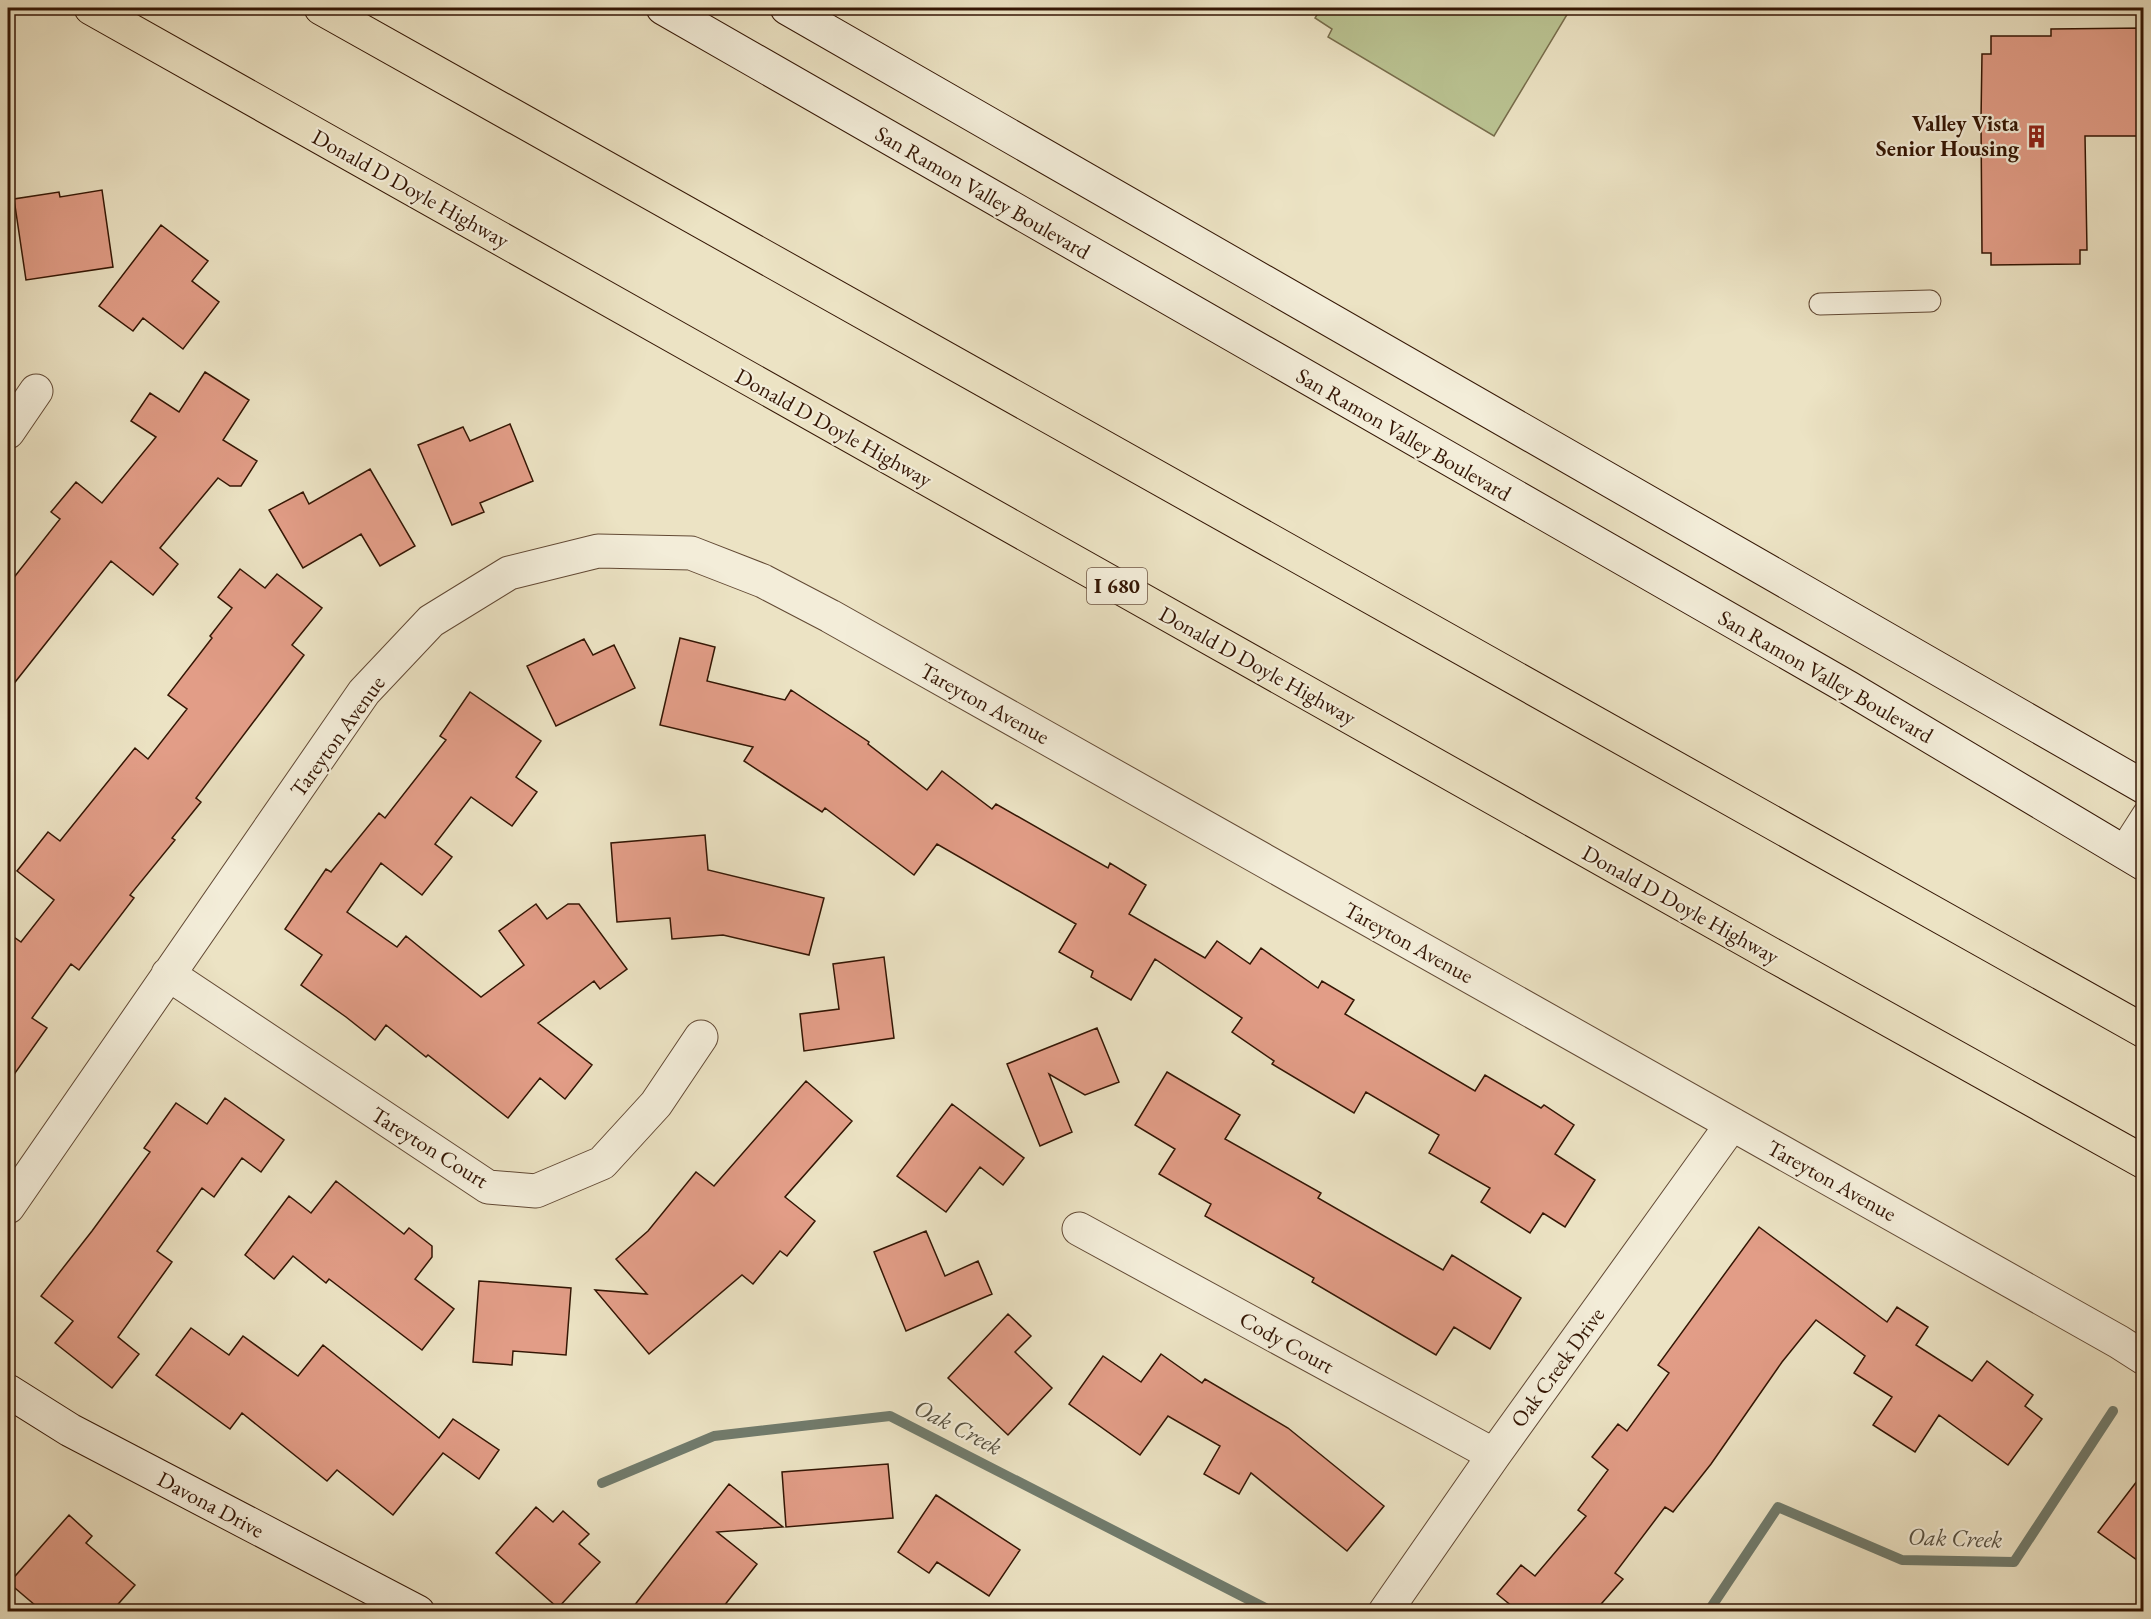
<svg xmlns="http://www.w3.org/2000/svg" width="2151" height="1619" font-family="'EB Garamond',serif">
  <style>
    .green { fill: #bac392; stroke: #776c4b; stroke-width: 1.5 }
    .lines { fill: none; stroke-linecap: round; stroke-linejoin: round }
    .stream { stroke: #717b6c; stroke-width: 10 }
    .building { fill: #e29d87; stroke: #341604; stroke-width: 1.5 }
    .lane-casing { stroke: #624934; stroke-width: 23 }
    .street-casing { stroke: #624934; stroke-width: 35 }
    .secondary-casing { stroke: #341604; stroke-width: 35 }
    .highway-casing { stroke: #341604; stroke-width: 35 }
    .lane { stroke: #f3edd9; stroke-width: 21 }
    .street { stroke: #f3edd9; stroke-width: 33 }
    .secondary { stroke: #f3edd9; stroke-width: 33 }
    .highway { stroke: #ece3c4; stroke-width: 33 }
    .labels { text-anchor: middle; stroke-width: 4.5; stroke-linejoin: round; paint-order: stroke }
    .shield { fill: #f3edd9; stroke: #6d5644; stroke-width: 1.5 }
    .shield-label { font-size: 21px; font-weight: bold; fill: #341604 }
    .poi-label { font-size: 22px; font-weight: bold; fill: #341604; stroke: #f3edd9; text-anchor: end }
    .street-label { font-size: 22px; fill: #341604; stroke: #f3edd9 }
    .water-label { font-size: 24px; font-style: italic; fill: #575141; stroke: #f3edd9 }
  </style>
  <rect width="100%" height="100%" fill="#ece3c4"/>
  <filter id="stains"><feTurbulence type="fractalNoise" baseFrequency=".00333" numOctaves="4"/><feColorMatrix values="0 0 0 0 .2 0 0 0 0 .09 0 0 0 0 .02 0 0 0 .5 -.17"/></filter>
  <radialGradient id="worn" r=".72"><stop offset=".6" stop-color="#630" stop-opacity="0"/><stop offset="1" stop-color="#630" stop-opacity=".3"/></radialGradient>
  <!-- green -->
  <path class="green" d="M 1321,8 L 1571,8 L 1494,136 L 1328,37 L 1332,29 L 1315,18 Z"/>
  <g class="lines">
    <!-- stream -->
    <path class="stream" d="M 602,1483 L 714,1436 L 890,1416 L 1273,1612
      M 269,1612 L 274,1609
      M 1708,1612 L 1778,1507 L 1902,1560 L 2014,1562 L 2113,1411"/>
  </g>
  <!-- building -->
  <path class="building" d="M 2144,28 L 2144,136 L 2085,136 L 2087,250 L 2080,250 L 2080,264 L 1991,265 L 1991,253 L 1982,253 L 1981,120 L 1982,54 L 1991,54 L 1991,36 L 2051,36 L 2051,29 Z
    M 102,190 L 113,267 L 26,280 L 14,199 L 59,192 L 60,197 Z
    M 161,225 L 208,261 L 192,281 L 219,302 L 183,349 L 143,318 L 133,331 L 99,306 Z
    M 205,372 L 249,400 L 223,440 L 257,461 L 241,486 L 230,486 L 218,478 L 160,548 L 178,564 L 153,595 L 111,561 L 8,691 L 8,585 L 60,519 L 51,512 L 76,482 L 102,503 L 156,437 L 131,421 L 150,393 L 179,412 Z
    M 510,424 L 533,481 L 480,503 L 484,512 L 452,525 L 418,445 L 463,427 L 470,441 Z
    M 370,469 L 415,546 L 380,566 L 361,534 L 303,568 L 269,510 L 303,492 L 309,504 Z
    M 240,569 L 265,588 L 277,574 L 322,608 L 292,645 L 304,655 L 196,798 L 201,802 L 172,838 L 175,840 L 130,895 L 134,898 L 79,970 L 71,964 L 32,1018 L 47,1028 L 8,1083 L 8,933 L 21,942 L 54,900 L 17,871 L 48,832 L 60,841 L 135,748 L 148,759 L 187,709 L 168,695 L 212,638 L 210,636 L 232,608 L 218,597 Z
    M 680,638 L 715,647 L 707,681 L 785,700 L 791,690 L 869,742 L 868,744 L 927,790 L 942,771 L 992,809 L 996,804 L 1108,868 L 1110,863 L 1146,885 L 1129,914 L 1205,958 L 1217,941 L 1250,964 L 1261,948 L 1318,988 L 1322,981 L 1354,1000 L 1345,1014 L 1475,1091 L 1485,1075 L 1541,1108 L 1544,1105 L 1574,1125 L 1555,1154 L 1595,1180 L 1565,1227 L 1543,1213 L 1530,1233 L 1481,1202 L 1490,1188 L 1429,1153 L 1439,1135 L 1366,1092 L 1354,1113 L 1272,1064 L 1274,1061 L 1232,1032 L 1242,1018 L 1155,959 L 1131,1000 L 1091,977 L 1093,971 L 1059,952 L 1076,924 L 937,844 L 914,875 L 825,808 L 822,812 L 744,761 L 753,747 L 660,725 Z
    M 584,639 L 593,655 L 614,645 L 635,688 L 556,726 L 527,666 Z
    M 470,692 L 541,741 L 516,777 L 537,792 L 512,826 L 471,797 L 435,844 L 452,857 L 422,895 L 381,863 L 347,912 L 397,947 L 406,936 L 481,997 L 524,965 L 499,931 L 536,904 L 547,919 L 568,904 L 579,904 L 627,969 L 600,989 L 594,981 L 538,1023 L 592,1065 L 565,1099 L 540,1078 L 508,1118 L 428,1055 L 426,1057 L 386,1025 L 375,1040 L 346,1017 L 301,985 L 322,955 L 285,929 L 326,869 L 331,872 L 379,813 L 385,818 L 446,740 L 440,736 Z
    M 705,835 L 708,870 L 824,898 L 809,955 L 723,935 L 672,939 L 670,918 L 617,922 L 611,843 Z
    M 884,957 L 894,1038 L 804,1051 L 800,1014 L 839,1009 L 833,964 Z
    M 1097,1028 L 1119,1082 L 1085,1095 L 1049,1074 L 1072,1132 L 1040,1146 L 1007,1064 Z
    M 1167,1072 L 1240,1115 L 1225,1139 L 1321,1193 L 1318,1198 L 1443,1270 L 1452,1255 L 1521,1298 L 1490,1349 L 1454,1327 L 1436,1355 L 1312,1282 L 1314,1278 L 1205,1216 L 1211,1204 L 1159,1174 L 1175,1149 L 1135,1125 Z
    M 806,1081 L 852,1121 L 785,1197 L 815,1221 L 787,1256 L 780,1251 L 753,1284 L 742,1275 L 649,1354 L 595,1290 L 647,1294 L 616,1259 L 648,1231 L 696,1172 L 714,1186 Z
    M 225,1098 L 284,1140 L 261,1172 L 242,1158 L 214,1197 L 202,1188 L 157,1251 L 172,1262 L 118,1337 L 139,1354 L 112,1388 L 55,1343 L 73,1321 L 41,1296 L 92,1231 L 150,1152 L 144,1148 L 176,1103 L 207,1124 Z
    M 952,1104 L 1024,1158 L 1003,1185 L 980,1167 L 946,1212 L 897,1176 Z
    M 336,1181 L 404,1234 L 409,1228 L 432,1246 L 432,1257 L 415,1279 L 454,1309 L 422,1350 L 329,1279 L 326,1283 L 293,1256 L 274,1279 L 245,1255 L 289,1196 L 311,1213 Z
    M 1759,1227 L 1887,1322 L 1897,1307 L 1928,1327 L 1916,1345 L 1972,1381 L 1987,1361 L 2033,1395 L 2025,1406 L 2042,1419 L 2008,1465 L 1939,1415 L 1915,1452 L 1873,1425 L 1892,1397 L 1854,1373 L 1865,1356 L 1816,1320 L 1782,1362 L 1711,1464 L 1673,1512 L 1665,1507 L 1615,1573 L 1623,1579 L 1595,1611 L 1518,1611 L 1497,1594 L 1521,1565 L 1535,1576 L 1586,1516 L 1578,1510 L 1608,1470 L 1592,1457 L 1618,1424 L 1627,1431 L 1669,1373 L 1658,1365 Z
    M 926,1231 L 945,1276 L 978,1261 L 992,1294 L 906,1331 L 874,1252 Z
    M 479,1281 L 571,1288 L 566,1355 L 513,1351 L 512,1365 L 473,1362 Z
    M 1008,1314 L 1031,1336 L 1015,1352 L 1052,1388 L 1008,1435 L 948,1378 Z
    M 191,1328 L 229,1355 L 243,1336 L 298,1376 L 323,1345 L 439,1438 L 453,1419 L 499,1450 L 479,1479 L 443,1453 L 393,1515 L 337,1470 L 327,1481 L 242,1413 L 230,1429 L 156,1375 Z
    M 1161,1354 L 1202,1383 L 1205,1379 L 1288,1428 L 1384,1506 L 1347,1551 L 1251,1473 L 1239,1494 L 1204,1474 L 1220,1446 L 1168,1416 L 1140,1455 L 1069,1404 L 1103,1356 L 1141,1382 Z
    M 888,1464 L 893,1518 L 786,1527 L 782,1472 Z
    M 2144,1472 L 2144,1565 L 2098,1532 Z
    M 729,1484 L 783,1527 L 717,1532 L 757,1564 L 720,1611 L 630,1611 Z
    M 936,1495 L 1020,1550 L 989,1596 L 937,1562 L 929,1573 L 898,1552 Z
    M 536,1507 L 553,1522 L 563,1511 L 589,1534 L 579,1544 L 600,1562 L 558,1608 L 496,1553 Z
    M 69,1515 L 92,1536 L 86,1543 L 135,1585 L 112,1611 L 42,1611 L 9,1583 Z"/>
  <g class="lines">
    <defs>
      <path id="lane" d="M 1820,304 L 1930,301
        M 2119,851 L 2144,812"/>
      <path id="street" d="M 8,432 L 36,391
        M 168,974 L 488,1187 L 536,1191 L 602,1163 L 656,1104 L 701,1037
        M 8,1207 L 364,692 L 431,621 L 509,573 L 598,551 L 691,553 L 763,581 L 830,616 L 2119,1342 L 2144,1358
        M 1079,1229 L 1494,1455
        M 1385,1612 L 1494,1455 L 1732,1124"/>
      <path id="secondary" d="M 663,8 L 1849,688 L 2144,864
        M 787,8 L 2144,787
        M 8,1391 L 70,1430 L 418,1612"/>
      <path id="highway" d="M 91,8 L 1776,957 L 2144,1162
        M 321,8 L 2144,1031"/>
    </defs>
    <!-- lane casing -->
    <use href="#lane" class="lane-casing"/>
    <!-- street casing -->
    <use href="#street" class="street-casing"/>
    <!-- secondary casing -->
    <use href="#secondary" class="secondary-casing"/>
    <!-- highway casing -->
    <use href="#highway" class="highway-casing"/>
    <!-- lane -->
    <use href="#lane" class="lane"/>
    <!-- street -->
    <use href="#street" class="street"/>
    <!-- secondary -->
    <use href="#secondary" class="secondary"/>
    <!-- highway -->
    <use href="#highway" class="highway"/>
  </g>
  <!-- icons -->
  <defs>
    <symbol id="building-bare" viewBox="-9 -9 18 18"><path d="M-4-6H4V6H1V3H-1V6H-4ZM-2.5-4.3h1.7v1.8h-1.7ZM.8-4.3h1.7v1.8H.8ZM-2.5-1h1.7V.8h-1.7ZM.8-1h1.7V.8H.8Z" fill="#8f2418" stroke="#f3edd9" stroke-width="2.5" paint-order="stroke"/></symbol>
  </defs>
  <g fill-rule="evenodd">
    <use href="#building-bare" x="2020" y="120" width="33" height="33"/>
  </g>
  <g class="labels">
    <!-- shield labels -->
    <rect class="shield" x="1087" y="568" width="60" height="36" rx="4.5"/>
    <g class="shield-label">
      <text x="1117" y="593">I 680</text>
    </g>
    <!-- poi labels -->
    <g class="poi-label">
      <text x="2019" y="131">Valley Vista<tspan x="2019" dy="25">Senior Housing</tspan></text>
    </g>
    <!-- street labels -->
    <g class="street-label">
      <text transform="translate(411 188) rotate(29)" y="8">Donald D Doyle Highway</text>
      <text transform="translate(983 192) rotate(30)" y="8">San Ramon Valley Boulevard</text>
      <text transform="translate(834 427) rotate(29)" y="8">Donald D Doyle Highway</text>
      <text transform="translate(1404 434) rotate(30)" y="8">San Ramon Valley Boulevard</text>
      <text transform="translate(1258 665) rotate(29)" y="8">Donald D Doyle Highway</text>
      <text transform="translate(1826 676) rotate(30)" y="8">San Ramon Valley Boulevard</text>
      <text transform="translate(985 703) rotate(29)" y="8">Tareyton Avenue</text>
      <text transform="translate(337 736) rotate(-54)" y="8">Tareyton Avenue</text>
      <text transform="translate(1681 904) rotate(29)" y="8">Donald D Doyle Highway</text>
      <text transform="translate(1409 942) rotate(29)" y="8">Tareyton Avenue</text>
      <text transform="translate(430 1147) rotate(32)" y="8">Tareyton Court</text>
      <text transform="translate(1832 1180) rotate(29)" y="8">Tareyton Avenue</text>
      <text transform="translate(1287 1342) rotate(29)" y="8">Cody Court</text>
      <text transform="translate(1557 1367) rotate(-54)" y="8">Oak Creek Drive</text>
      <text transform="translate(211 1504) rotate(28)" y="8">Davona Drive</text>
    </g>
    <!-- water labels -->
    <g class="water-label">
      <text transform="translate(958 1427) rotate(27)" y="8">Oak Creek</text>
      <text transform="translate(1955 1538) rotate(2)" y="8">Oak Creek</text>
    </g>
  </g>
  <!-- margin -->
  <rect width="2151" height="1619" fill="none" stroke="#ece3c4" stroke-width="30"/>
  <rect x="9" y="9" width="2133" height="1601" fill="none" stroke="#341604" stroke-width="3"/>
  <rect x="15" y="15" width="2121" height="1589" fill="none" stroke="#341604" stroke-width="1.5"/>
  <rect width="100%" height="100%" filter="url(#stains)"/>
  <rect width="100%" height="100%" fill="url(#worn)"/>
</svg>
